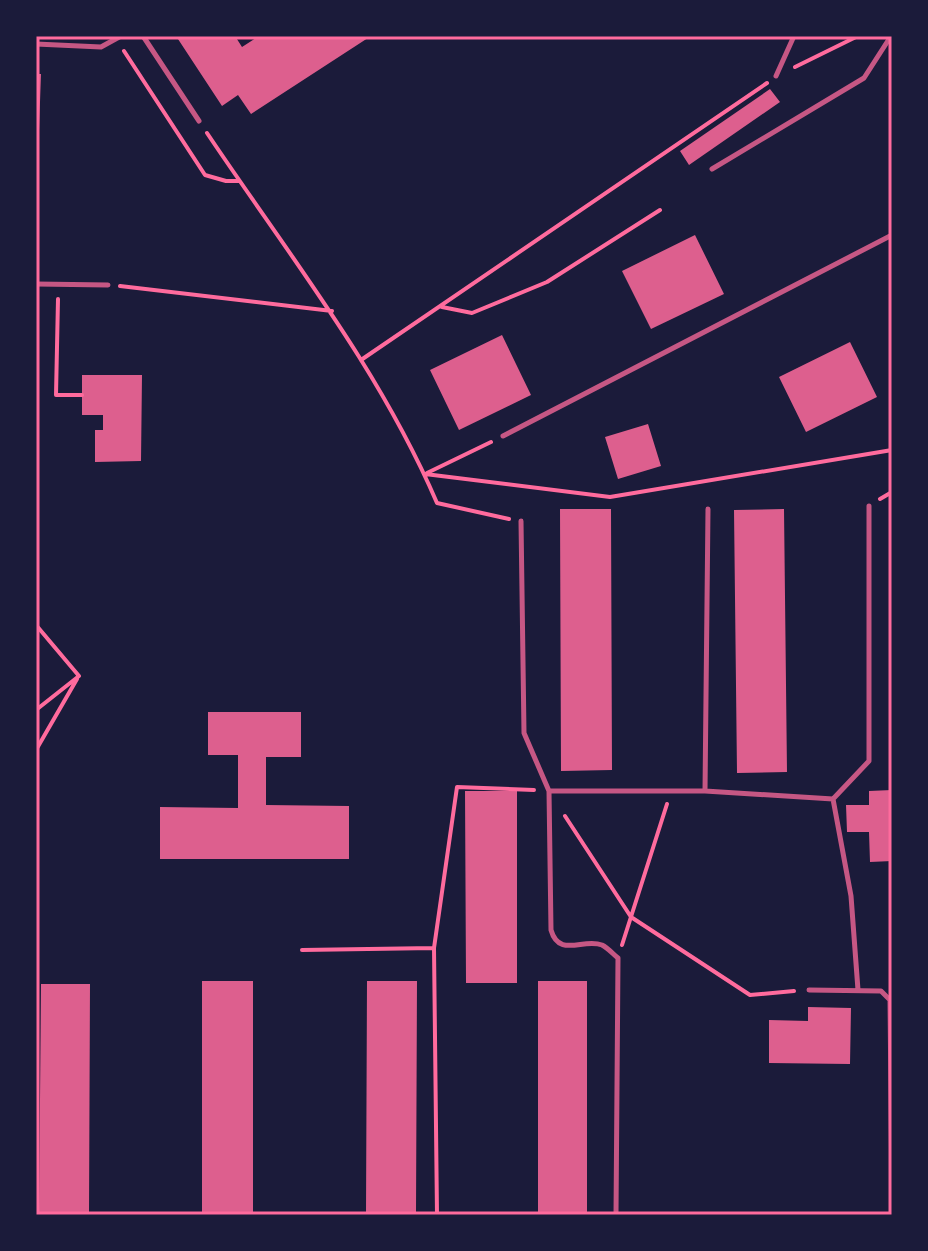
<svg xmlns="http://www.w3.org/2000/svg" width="928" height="1251" font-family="'Noto Sans',sans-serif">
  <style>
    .building { fill: #dd5f8e }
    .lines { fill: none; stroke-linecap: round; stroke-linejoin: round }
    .path { stroke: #ff6b9d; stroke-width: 4 }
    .service { stroke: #c65784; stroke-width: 5 }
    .neatline { fill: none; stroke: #ff6b9d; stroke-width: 3 }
  </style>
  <rect width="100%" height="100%" fill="#1b1b3a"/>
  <!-- building -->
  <path class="building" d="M 176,36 L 235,36 L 242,47 L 259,36 L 371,36 L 251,114 L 238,95 L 222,106 Z
    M 36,74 L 41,74 L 39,130 L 36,130 Z
    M 770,89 L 780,102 L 689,165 L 680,151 Z
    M 695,235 L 724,294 L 651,329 L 622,271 Z
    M 502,335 L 531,395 L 459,430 L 430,370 Z
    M 850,342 L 877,397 L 806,432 L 779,377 Z
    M 82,375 L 142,375 L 141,461 L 95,462 L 95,430 L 103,430 L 103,415 L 82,415 Z
    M 648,424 L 661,466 L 618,479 L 605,437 Z
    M 560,509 L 611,509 L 612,770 L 561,771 Z
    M 784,509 L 787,772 L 737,773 L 734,510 Z
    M 208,712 L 301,712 L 301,757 L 266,757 L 266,805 L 349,806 L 349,859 L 160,859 L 160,807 L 238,808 L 238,755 L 208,755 Z
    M 892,790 L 892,861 L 870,862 L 869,832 L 847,832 L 846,805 L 869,805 L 869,791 Z
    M 465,791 L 517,791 L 517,983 L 466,983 Z
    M 202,981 L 253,981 L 253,1215 L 202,1215 Z
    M 367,981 L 417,981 L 416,1215 L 366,1215 Z
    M 538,981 L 587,981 L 587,1215 L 538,1215 Z
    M 41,984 L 90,984 L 89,1215 L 39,1215 Z
    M 808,1007 L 851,1008 L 850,1064 L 769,1063 L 769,1020 L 808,1021 Z"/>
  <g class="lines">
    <!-- path -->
    <path class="path" d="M 124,51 L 205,175 L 226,181 L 239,181
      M 795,67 L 858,36
      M 207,133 C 288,254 379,368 437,503 L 509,519
      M 120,286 L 332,311
      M 58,299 L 56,395 L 82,395
      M 442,307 L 472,313 L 547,282 L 660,210
      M 361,360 L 767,83
      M 427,473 L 491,442
      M 425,474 L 610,497 L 892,450
      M 880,499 L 892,492
      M 36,625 L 79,676 L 36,710
      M 36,750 L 77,679
      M 565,816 L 631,917 L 750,995 L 794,991
      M 622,945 L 667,804
      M 434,948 L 457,787 L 534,790
      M 302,950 L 434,948 L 437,1215"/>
    <!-- service -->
    <path class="service" d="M 143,36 L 199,121
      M 36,44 L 101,47 L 121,36
      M 776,76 L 794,36
      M 712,169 L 864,78 L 891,36
      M 36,284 L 108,285
      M 503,436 L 892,235
      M 521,521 L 524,733 L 549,791 L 551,930 C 559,958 583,938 602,945 C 608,948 613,954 618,958 L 616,1215
      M 549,791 L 705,791 L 833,799 L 869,761 L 869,506
      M 705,791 L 708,509
      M 833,799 L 851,896 L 858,990
      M 809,990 L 881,991 L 890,1000 L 892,1197"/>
  </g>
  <!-- border -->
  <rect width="928" height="1251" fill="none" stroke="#1b1b3a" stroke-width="76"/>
  <rect x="38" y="38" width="852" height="1175" class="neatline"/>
</svg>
